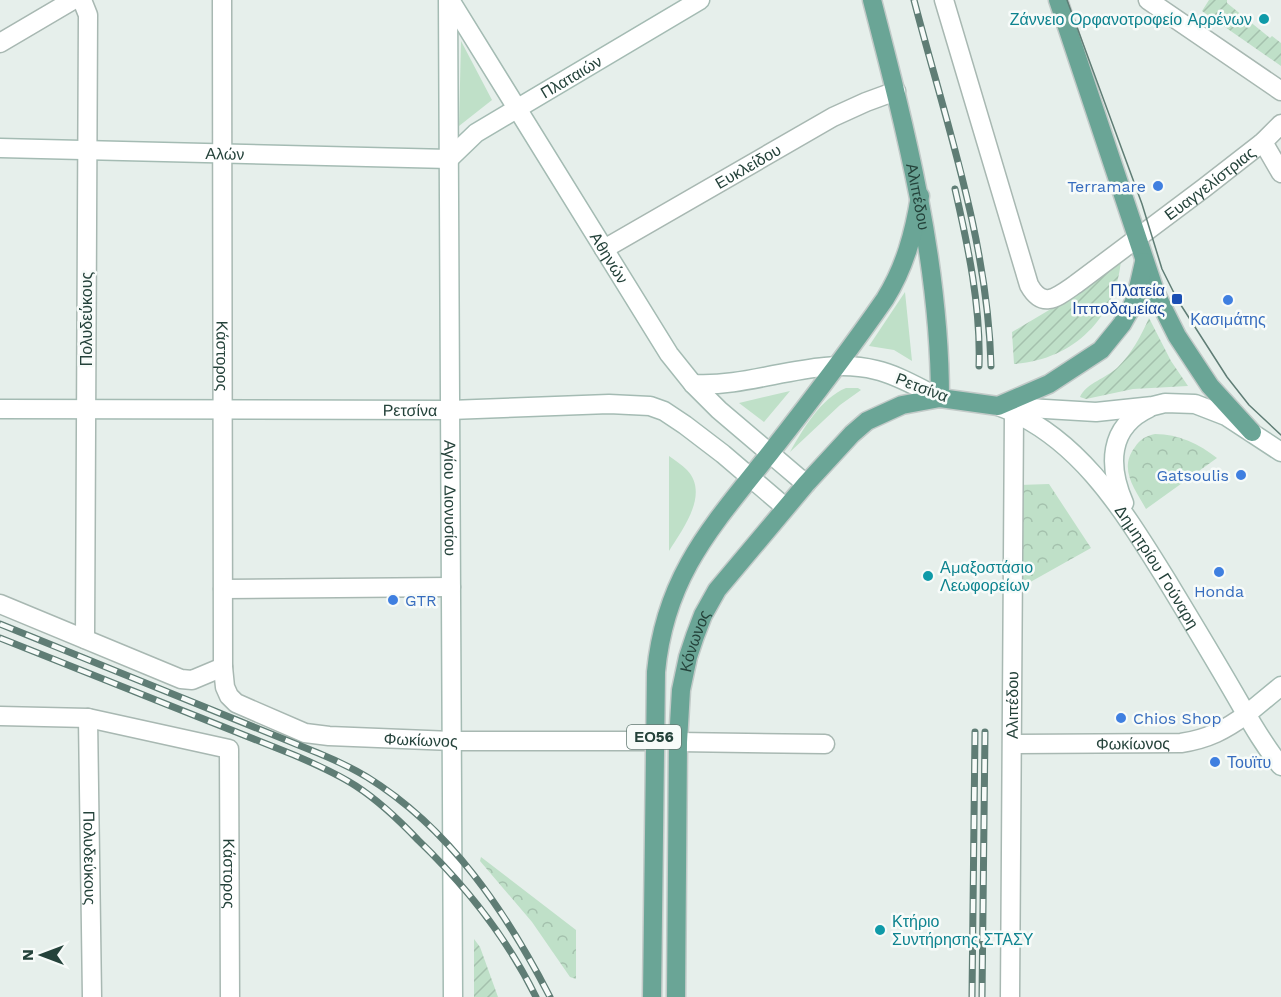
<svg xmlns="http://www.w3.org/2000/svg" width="1281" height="997" font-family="'Work Sans',sans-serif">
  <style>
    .grass { fill: #bfe0c8 }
    .forest { fill: url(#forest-crowns) }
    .garden { fill: url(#garden-furrows) }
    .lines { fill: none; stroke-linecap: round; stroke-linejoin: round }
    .street-casing { stroke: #a8b8b2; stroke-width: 21 }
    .secondary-casing { stroke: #a4bbb3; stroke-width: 21 }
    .primary-casing { stroke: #c2cac8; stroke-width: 21 }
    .street { stroke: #fff; stroke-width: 18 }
    .secondary { stroke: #fff; stroke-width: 18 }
    .primary { stroke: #6aa596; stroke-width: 18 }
    .tram { stroke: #5f7d75; stroke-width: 1.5 }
    .rail-casing { stroke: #5f7d75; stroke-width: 7 }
    .rail { stroke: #f7fbf9; stroke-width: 4.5; stroke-dasharray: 14; stroke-linecap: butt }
    .culture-dot { fill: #0f9aa8; stroke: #f7fbf9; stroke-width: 2 }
    .shop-dot { fill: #3f7fe0; stroke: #f7fbf9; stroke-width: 2 }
    .transit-dot { fill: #1a4fb4; stroke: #f7fbf9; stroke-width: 2 }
    .labels { text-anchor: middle; stroke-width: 5; stroke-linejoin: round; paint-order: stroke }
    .shield { fill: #f7fbf9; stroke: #637a73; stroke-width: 1.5 }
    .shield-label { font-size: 15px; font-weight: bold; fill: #24423a }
    .culture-label { font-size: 16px; fill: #0d838f; stroke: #f7fbf9; text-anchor: start }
    .street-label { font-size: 16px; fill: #24423a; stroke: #f7fbf9 }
    .shop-label { font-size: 16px; fill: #366cbe; stroke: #f7fbf9; text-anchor: start }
    .transit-label { font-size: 16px; fill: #164399; stroke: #f7fbf9; text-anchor: end }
  </style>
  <defs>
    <pattern id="forest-crowns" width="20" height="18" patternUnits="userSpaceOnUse" patternTransform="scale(1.5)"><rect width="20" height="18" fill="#bfe0c8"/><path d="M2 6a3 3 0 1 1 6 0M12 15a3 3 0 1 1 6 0" fill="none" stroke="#a4c1ad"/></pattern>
    <pattern id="garden-furrows" width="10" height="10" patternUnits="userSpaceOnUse" patternTransform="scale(1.5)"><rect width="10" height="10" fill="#bfe0c8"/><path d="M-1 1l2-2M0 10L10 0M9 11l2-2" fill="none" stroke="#a4c1ad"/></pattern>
  </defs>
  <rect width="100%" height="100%" fill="#e6efeb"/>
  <!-- grass -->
  <path class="grass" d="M 461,41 L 492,100 L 459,126 Z
    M 905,292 L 912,361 L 894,350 L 869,346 Z
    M 846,388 L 858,388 L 861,390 L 840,405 L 790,452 C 803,429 821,398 846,388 Z
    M 790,391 L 764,422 L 739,403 Z
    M 669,456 C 675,460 682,465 687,470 C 710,494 682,530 669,551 Z"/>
  <!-- forest -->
  <path class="forest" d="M 1155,434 C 1179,434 1199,444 1217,458 L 1146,509 C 1135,489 1118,469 1135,447 C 1140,439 1146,436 1155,434 Z
    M 1049,484 L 1091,548 L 1025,585 L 1020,581 L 1019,485 Z
    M 481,857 L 576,930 L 576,979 L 570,977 L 532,922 L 480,861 Z"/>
  <!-- garden -->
  <path class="garden" d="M 1209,0 L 1227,0 L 1227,3 L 1270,38 L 1272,36 L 1281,43 L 1281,66 L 1202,11 Z
    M 1121,260 C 1116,318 1073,360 1014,364 L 1012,332 L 1076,294 Z
    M 1149,318 L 1171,361 L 1188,386 L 1133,389 L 1086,399 L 1080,397 C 1086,383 1107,378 1118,367 C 1132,353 1141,336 1149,318 Z
    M 474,939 L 480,947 L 498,997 L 474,997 Z"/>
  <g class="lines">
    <defs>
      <g id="street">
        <path d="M 82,0 L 88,15 L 85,639"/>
        <path id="s1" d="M 222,0 L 223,667 L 225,687 L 229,696 L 236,703 L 305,733 L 329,736 L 452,741 L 654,741"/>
        <path id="s2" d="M 944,0 L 1029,285 C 1043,310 1057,297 1076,284 L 1204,188 L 1263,142 L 1281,124"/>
        <path d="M 1148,0 L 1281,91"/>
        <path d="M 0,43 L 73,0"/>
        <path d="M 1263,142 L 1281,173"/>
        <path id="s3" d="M 604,249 L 833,117 L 866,102 L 896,91"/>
        <path d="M 223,589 L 451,587"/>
        <path d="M 0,604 L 181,679 L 192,680 L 223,667"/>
        <path id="s4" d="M 0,716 L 88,718 L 229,749 L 230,997"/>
        <path id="s5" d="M 88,718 L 92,997"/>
        <path d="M 678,742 L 825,744"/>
        <path id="s6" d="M 1013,744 L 1181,743 C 1208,739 1225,730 1247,714"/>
        <path id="s7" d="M 1010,997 L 1014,412"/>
      </g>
      <g id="secondary">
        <path id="s8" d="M 448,0 L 453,997"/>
        <path id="s9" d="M 450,0 L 669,354 L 693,384 L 719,410 L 806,484"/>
        <path id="s10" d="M 0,148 L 449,159"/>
        <path id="s11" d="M 449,159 L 476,133 L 700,0"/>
        <path d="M 693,384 C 754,388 816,355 876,370 C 898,375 919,388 940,398"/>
        <path id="s12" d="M 998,406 C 1078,435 1123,510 1166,579 C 1189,617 1212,655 1234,693 C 1248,717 1263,745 1281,766"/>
        <path d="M 1012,407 L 1096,412 L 1153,406 L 1165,403 L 1195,404 L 1226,416 L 1281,452"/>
        <path id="s13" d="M 0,409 L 450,410 L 609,404 L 650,406 L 664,411 L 685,425 L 723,454 L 785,507"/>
        <path d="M 1124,503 C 1108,466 1108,427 1149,408"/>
        <path d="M 1247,714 L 1281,686"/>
      </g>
      <g id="primary">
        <path id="s14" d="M 872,0 C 906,131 940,262 940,398"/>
        <path d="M 1058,0 L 1156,294 L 1177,336 L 1210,386 L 1252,432"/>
        <path d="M 652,997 L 656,672 C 665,575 713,525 770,453 C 810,402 849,351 885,299 C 905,267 914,233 920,196"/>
        <path id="s15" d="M 676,997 L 678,742 L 681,690 L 688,657 L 695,636 L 703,615 L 717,590 L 806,484 L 852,434 L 867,421 L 902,405 L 940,398 L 998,406 L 1049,384 L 1101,350 L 1122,324 L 1131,308 L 1136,297 L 1144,262"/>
      </g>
    </defs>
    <!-- street casing -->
    <use href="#street" class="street-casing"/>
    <!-- secondary casing -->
    <use href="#secondary" class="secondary-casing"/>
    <!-- primary casing -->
    <use href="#primary" class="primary-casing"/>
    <!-- street -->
    <use href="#street" class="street"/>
    <!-- secondary -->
    <use href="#secondary" class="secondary"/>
    <!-- primary -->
    <use href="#primary" class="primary"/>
    <!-- tram -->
    <path class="tram" d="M 1067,0 L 1142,204 L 1162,269 L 1177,299 L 1227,377 L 1249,405 L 1281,435"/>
    <defs>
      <path id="rail" d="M 914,0 C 945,120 988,241 991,366
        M 955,189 C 968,246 981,307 979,366
        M 0,624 L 318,753 C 335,760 352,768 367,777 C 451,829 506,912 550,997
        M 0,638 L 294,755 C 315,764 336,773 356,786 C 379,801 399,820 418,840 C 466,886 507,938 536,997
        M 972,997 L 975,732
        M 982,997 L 985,732"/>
    </defs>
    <!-- rail casing -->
    <use href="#rail" class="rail-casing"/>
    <!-- rail -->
    <use href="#rail" class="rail"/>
  </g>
  <!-- markers -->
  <g class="culture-dot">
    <circle cx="1264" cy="19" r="6"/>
    <circle cx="928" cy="576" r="6"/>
    <circle cx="880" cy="930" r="6"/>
  </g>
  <g class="shop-dot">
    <circle cx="1158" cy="186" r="6"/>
    <circle cx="1228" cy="300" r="6"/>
    <circle cx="1241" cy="475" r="6"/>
    <circle cx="1219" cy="572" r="6"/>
    <circle cx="393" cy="600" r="6"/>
    <circle cx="1121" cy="718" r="6"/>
    <circle cx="1215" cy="762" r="6"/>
  </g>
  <rect class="transit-dot" x="1171" y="293" width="12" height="12" rx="3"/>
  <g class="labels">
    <!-- shield labels -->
    <rect class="shield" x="627" y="725" width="54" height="24" rx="4.5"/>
    <g class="shield-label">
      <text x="654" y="742">ΕΟ56</text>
    </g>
    <!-- culture labels -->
    <g class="culture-label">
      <text x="1252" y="25" text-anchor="end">Ζάννειο Ορφανοτροφείο Αρρένων</text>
      <text x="940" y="573">Αμαξοστάσιο<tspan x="940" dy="18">Λεωφορείων</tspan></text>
      <text x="892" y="927">Κτήριο<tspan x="892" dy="18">Συντήρησης ΣΤΑΣΥ</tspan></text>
    </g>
    <!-- street labels -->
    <g class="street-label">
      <text dy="6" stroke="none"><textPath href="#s11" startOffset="148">Πλαταιών</textPath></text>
      <text dy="6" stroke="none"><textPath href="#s10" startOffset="225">Αλών</textPath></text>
      <text dy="6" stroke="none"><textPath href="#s3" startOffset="166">Ευκλείδου</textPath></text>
      <text dy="6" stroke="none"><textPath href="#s2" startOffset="522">Ευαγγελίστριας</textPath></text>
      <text dy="6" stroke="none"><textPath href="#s14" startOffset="202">Αλιπέδου</textPath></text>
      <text dy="6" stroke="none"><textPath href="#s9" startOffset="303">Αθηνών</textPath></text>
      <text transform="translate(86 319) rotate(-90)" y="6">Πολυδεύκους</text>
      <text dy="6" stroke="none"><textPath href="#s1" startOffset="356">Κάστορος</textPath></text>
      <text transform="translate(922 387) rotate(21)" y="6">Ρετσίνα</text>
      <text dy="6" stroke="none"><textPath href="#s13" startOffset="410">Ρετσίνα</textPath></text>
      <text dy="6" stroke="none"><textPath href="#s8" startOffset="498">Αγίου Διονυσίου</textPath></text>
      <text dy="6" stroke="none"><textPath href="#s12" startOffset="231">Δημητρίου Γούναρη</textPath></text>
      <text dy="6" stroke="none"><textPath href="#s15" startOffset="358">Κόνωνος</textPath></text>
      <text dy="6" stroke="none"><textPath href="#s7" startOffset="292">Αλιπέδου</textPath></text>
      <text dy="6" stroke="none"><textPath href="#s1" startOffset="898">Φωκίωνος</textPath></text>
      <text dy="6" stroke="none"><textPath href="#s6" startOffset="120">Φωκίωνος</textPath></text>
      <text dy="6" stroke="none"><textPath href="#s5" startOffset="140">Πολυδεύκους</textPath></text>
      <text dy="6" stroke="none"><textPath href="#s4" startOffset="357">Κάστορος</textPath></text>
    </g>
    <!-- shop labels -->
    <g class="shop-label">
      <text x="1146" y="192" text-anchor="end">Terramare</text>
      <text x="1228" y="325" text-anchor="middle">Κασιμάτης</text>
      <text x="1229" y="481" text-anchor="end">Gatsoulis</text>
      <text x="1219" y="597" text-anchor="middle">Honda</text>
      <text x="405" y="606">GTR</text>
      <text x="1133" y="724">Chios Shop</text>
      <text x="1227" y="768">Τουϊτυ</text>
    </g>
    <!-- transit labels -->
    <g class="transit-label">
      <text x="1165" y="296">Πλατεία<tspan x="1165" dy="18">Ιπποδαμείας</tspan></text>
    </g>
  </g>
  <!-- north arrow -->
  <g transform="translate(42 955) rotate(270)" stroke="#f7fbf9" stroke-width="4.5" paint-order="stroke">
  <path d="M0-4.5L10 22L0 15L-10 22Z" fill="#24423a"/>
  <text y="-9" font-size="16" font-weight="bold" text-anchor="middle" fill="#24423a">N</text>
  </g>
</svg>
